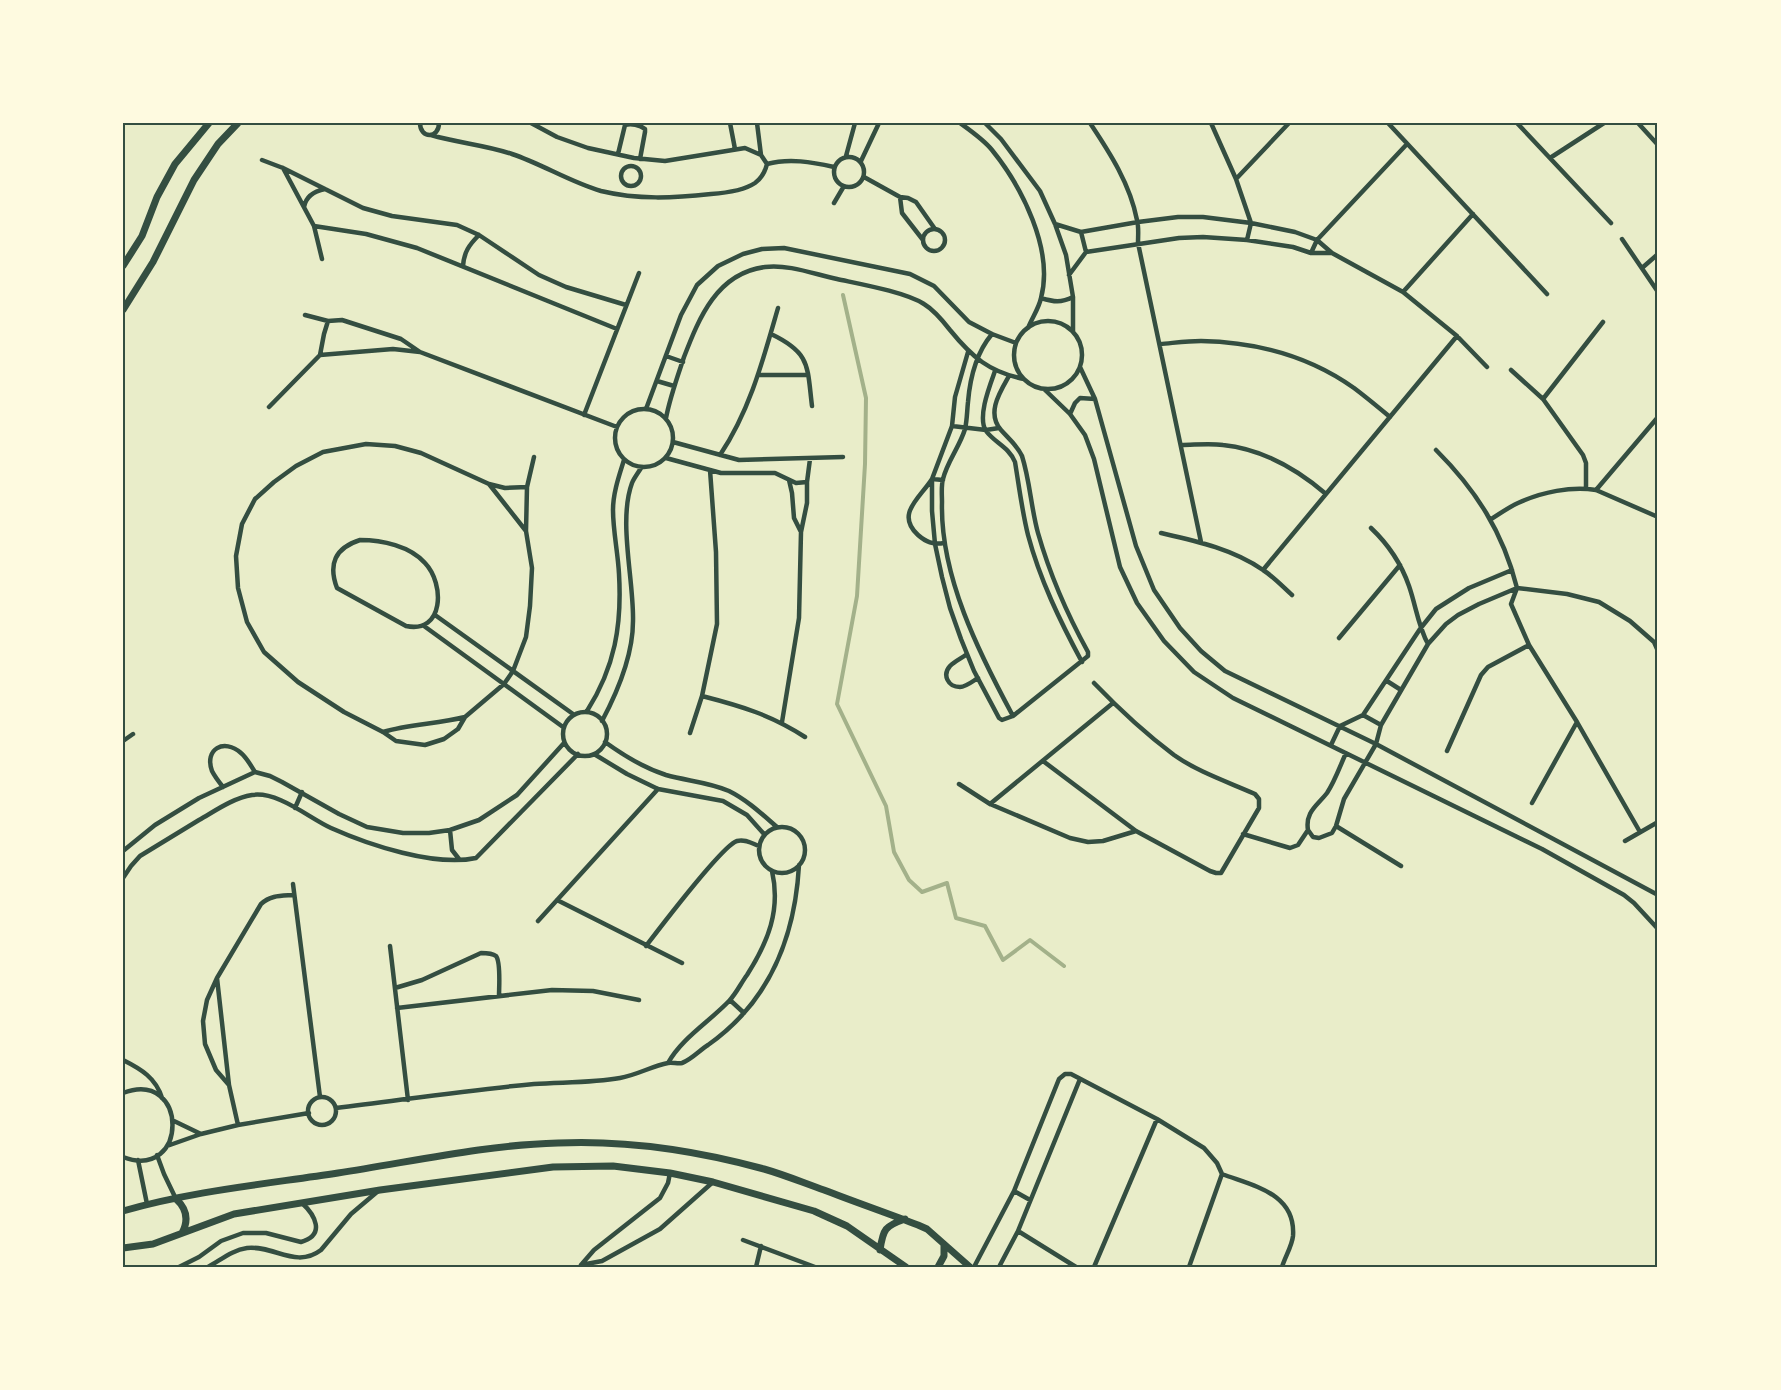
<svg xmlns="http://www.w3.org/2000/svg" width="1781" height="1390" font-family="'Golos Text',sans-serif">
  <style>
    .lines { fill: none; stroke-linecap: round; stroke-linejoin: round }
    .stream { stroke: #a3b18a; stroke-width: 4 }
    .minor { stroke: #344e41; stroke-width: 4.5 }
    .secondary { stroke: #344e41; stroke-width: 7 }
    .neatline { fill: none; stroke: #344e41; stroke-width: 2 }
  </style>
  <rect width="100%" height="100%" fill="#e9edc9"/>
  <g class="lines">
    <!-- stream -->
    <path class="stream" d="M 843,295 L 866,398 L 865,464 L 857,596 L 837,704 L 886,806 L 894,852 L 909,880 L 922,892 L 947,883 L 956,918 L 985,926 L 1003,960 L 1030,940 L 1064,966"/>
    <!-- minor -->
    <path class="minor" d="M 420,123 C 420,139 439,139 439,123
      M 730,123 L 735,149
      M 757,123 L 761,155
      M 960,123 C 971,131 984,140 992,150 C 1022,187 1054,250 1041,298 C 1039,308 1032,318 1028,328
      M 985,123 L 1001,139 L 1040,191 L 1055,224 L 1066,255 L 1073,297 L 1073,331
      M 1090,123 C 1110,153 1130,184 1137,220 C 1139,227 1138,235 1138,243 L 1201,542
      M 1211,123 L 1236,179 L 1251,223 L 1247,240
      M 1388,123 L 1547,294
      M 1517,123 L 1611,223
      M 1638,123 L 1658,145
      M 431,135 C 458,143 486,145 512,154 C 542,164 570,182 601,191 C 638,200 674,198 711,194 C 725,193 743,191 755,183 C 762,178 765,172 767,164 L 761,155 L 745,148 L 665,161 L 634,158 L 588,148 L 557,137 L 531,123
      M 618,154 L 625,125 C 631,123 640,125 645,129 L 645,132 L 640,159
      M 846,156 L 855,123
      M834 172a15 15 0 1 1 30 0a15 15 0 1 1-30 0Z
      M 1550,158 L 1604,123
      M 262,160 L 283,168 L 363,208 L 392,216 L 457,225 L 479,235 L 539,275 L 566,287 L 626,305
      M 861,161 L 879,123
      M 767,164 C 789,158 812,162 834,167
      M621 176a10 10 0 1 1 20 0a10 10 0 1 1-20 0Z
      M 283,168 L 314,226 L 322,259
      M 864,177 L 900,197 L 908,198 L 916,202 L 935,229
      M 1236,179 L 1289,123
      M 900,197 L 902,213 L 923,240
      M 834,203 L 844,186
      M 304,207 C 306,196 315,191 325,189
      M 1055,224 L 1081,232 L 1138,222 L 1178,217 L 1203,217 L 1251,223 L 1295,232 L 1317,240 L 1332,253 L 1403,292 L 1457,336 L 1487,367
      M 314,226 L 366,234 L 417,248 L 617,329
      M923 240a11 11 0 1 1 22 0a11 11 0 1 1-22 0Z
      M 1081,232 L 1086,252
      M 1622,239 L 1658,292
      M 1311,253 L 1317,240 L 1407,144
      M 463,266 C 464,252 469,245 479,235
      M 1642,268 L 1658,254
      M 1069,275 L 1086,252 L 1179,238 L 1203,237 L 1247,240 L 1293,247 L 1311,253 L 1332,253
      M 1403,292 L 1473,214
      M 1041,298 C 1054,302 1061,303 1073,297
      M 305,315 L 328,321 L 342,320 L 401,339 L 420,352
      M1014 355a34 34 0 1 1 68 0a34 34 0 1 1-68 0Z
      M 771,334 C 811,353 807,366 812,406
      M 992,334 C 976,353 970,378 968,402 C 967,411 967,421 965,429 C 960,446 947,462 943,479 C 941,486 942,495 942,502 C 940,576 979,653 1013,716
      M 1160,344 C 1173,343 1187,341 1201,341 C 1255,342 1309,356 1354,388 C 1366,397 1378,407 1390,417
      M 968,352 L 955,397 L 952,426 L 932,479 L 932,511 L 935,544 L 942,577 L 950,608 L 961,639 L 974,671 L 999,718 L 1002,720 L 1013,716 L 1088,656 L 1088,652 C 1067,614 1050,575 1038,533 C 1031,508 1030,481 1022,456 C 1017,445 1009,439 1001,430 C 986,413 1000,392 1009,376
      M 320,355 L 393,349 L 420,352 L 617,427
      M 666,356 L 683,362
      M 1080,367 L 1095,399 L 1136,546 L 1154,590 L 1180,628 L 1201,651 L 1225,671 L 1376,744 L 1658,895
      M 1511,370 L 1543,399 L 1583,455 L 1586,463 L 1586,488
      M 995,371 C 990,385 977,417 986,431 C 995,443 1009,447 1015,462 C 1019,486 1022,511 1028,535 C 1040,580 1060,621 1082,662
      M 758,375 L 808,375
      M 657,381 L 674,386
      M 1044,389 L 1070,414 L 1085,435 L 1094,459 L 1120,567 L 1137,603 L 1164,641 L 1194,672 L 1233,698 L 1542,849 L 1624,895 L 1634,903 L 1658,929
      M 1543,399 L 1603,322
      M 269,407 L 320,355 L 324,334 L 328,321
      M615 438a29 29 0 1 1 58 0a29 29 0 1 1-58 0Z
      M 646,409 L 681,315 L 697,285 L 718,266 L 743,254 L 762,249 L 784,248 L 910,274 L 934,286 L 969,322 L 992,334 L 1016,343
      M 1070,414 L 1075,403 L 1080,398 L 1095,399
      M 584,415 L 639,273
      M 666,418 C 670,397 677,378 684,357 C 699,318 717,273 765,267 C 788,264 814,274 837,279 C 860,284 905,292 924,304 C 934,310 943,321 950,330 C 972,357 989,372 1024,379
      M 952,426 L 986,430 L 999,428
      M 673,442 L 739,460 L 843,457
      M 366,444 L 395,446 L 421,453 L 489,484 L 526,531 L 532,568 L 530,606 L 526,637 L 513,671 L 504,684 L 465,717 L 458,729 L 444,739 L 425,745 L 396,741 L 383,732 L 344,712 L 298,682 L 264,652 L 247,622 L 238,588 L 236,556 L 242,524 L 255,499 L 274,482 L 296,466 L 323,452 Z
      M 1181,445 C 1194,445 1209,443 1223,445 C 1261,449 1297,469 1326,494
      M 1436,450 C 1476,490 1503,532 1517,588
      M 720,455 C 750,410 763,360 778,308
      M 666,458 L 721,473 L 775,473 L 796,483 L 807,482
      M 789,480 L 792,493 L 794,518 L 801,532
      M 943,480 L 932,479 C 920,498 895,514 918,535 C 926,542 933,545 944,543
      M 489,484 L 505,488 L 527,487
      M 1596,490 L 1658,417
      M 1490,520 C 1499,514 1509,507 1518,503 C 1542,492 1571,486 1596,490 L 1658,517
      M 1371,528 C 1389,545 1401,563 1409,586 C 1416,606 1418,626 1428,644
      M 526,531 L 527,487 L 534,457
      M 1161,533 C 1196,541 1233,549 1263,570 C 1274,577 1283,587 1292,595
      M 360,540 C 382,540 410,546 425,563 C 445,584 444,634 406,626 L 337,588 C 328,564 335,548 360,540 Z
      M 1263,570 L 1457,336
      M 1517,588 L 1511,604 L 1529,645 L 1577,722 L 1640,832
      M 435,615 L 573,714
      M 424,626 L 563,727
      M 1339,638 L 1400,565
      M 967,654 C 962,658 955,661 950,666 C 942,675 948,687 960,687 C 966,687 973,681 978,678
      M 1387,681 L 1401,690
      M 702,696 C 741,706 771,715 805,737
      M 587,711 C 615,667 622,625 619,574 C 618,553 613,531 613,510 C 613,493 619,476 624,460
      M563 734a22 22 0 1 1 44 0a22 22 0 1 1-44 0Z
      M 1363,715 L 1381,725
      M 602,721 C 618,691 633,655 633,621 C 634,580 618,521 632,483 C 634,478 638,473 641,468
      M 782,722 L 799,618 L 801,532 L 807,503 L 807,482 L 810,459
      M 383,732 C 409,724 438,724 465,717
      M 690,733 L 702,696 L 717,624 L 716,552 L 710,470
      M 123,741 L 133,734
      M 605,742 C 623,755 644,768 666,775 C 687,781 709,782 729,791 C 747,800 762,814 777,827
      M 1331,745 L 1340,726 L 1363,715 L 1420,629 L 1436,609 L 1469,588 L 1512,570
      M 1447,751 L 1481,675 L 1488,667 L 1529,645
      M 1346,753 C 1340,766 1335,781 1327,793 C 1317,806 1305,812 1308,830 L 1313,837 L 1319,838 L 1332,833 L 1336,826 L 1344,799 L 1376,744 L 1381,725 L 1428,644 L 1446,624 L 1458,615 L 1479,604 L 1517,588 L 1567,594 L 1599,602 L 1630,621 L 1654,642 L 1658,651
      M 594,754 L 627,774 L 658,789 L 723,801 L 747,815 L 764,834
      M 1043,761 L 1136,831 L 1210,871 L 1216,873 L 1221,873 L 1259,808 L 1259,799 L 1255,794 C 1228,782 1198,772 1174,755 C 1146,734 1118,708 1094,683
      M 959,784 L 990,804 L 1070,838 L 1088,842 L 1103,841 L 1136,831
      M 223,787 C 219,782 215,777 212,771 C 204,749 224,738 241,753 C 247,758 251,766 255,772
      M 1532,803 L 1577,722
      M 990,804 L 1113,703
      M 295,808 L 302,792
      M 1336,826 L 1401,866
      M759 850a23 23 0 1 1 46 0a23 23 0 1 1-46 0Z
      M 450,830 L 452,850 L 459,859
      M 1243,834 L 1290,848 L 1298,845 L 1308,830
      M 1625,841 L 1658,822
      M 123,851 L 155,825 L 199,798 L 255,772 L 270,776 L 282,782 L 339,814 L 367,827 L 403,833 L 429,833 L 450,830 L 479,820 L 517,795 L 564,743
      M 123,878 L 131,866 L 140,856 C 160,844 179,832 199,820 C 215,811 233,798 252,795 C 278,791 309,818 331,828 C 369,845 435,867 476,858 L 578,754
      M 293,884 L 320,1097
      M 557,900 L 682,963
      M 538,921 L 658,789
      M 390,946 L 408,1100
      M 646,946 C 659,929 723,845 737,841 C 745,839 751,843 759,846
      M 217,978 L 229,1085
      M 395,988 L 422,980 L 481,953 C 486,953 492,953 496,956 C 501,962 499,987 499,996
      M 730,1000 L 744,1013
      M 397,1008 L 552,990 L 593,991 L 639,1000
      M 123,1060 C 141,1069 156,1078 162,1098
      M 668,1063 C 682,1038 709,1022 729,1001 C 736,994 741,983 747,975 C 768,942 781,910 772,871
      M 123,1093 C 189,1068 189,1182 123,1157
      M308 1111a14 14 0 1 1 28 0a14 14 0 1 1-28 0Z
      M 336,1108 C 402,1100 468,1090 534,1084 C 563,1082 592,1083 620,1078 C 637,1075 652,1066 668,1063 C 672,1062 678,1064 682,1063 C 691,1060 700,1050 708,1045 C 769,1002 795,938 799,865
      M 174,1121 L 201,1134
      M 238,1125 L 229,1085 L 216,1070 L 205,1044 L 203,1021 L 207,1000 L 217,978 L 261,904 C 271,895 281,896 294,895
      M 167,1146 L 201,1134 L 238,1125 L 309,1113
      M 157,1155 L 164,1174 L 176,1199
      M 138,1160 L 147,1204
      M 1014,1191 L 1030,1200
      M 1018,1231 L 1076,1267
      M 743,1240 L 815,1267
      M 581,1265 L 602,1261 L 660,1229 L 713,1182
      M 581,1265 L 594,1250 L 660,1198 L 668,1183 L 670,1173
      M 179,1267 L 199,1257 L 221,1241 L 243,1233 L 266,1233 L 301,1242 C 326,1235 315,1215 302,1203
      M 208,1267 C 221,1260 232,1250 247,1248 C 274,1245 296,1269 321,1250 L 351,1214 L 377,1192
      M 756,1267 L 761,1246
      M 974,1267 L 1014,1191 L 1059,1079 L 1065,1074 L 1071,1074 L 1157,1119 L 1204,1148 L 1217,1163 L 1222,1174 C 1253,1186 1296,1193 1293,1236 C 1292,1246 1285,1257 1282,1267
      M 999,1267 L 1018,1231 L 1080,1079
      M 1094,1267 L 1157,1119
      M 1189,1267 L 1222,1174"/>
    <!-- secondary -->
    <path class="secondary" d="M 123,266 L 142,236 L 157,197 L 175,164 L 209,123
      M 123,310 L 153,262 L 194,180 L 218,144 L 238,123
      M 176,1199 C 187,1209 189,1220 182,1233
      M 123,1211 C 192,1191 266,1184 338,1173 C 411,1162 483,1145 558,1143 C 627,1140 698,1151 764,1169 C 785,1175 804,1183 824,1190 C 855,1202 887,1213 918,1225 L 927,1229 L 970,1267
      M 123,1248 L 153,1244 L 234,1214 L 380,1190 L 553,1167 L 613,1166 L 670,1173 L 713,1182 L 814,1211 L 847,1226 L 906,1267
      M 880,1250 C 883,1229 885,1226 905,1219
      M 938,1267 L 944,1256 L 944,1245"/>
  </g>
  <!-- border -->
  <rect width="1781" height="1390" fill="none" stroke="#fefae0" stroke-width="249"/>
  <rect x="124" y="124" width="1532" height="1142" class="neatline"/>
</svg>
